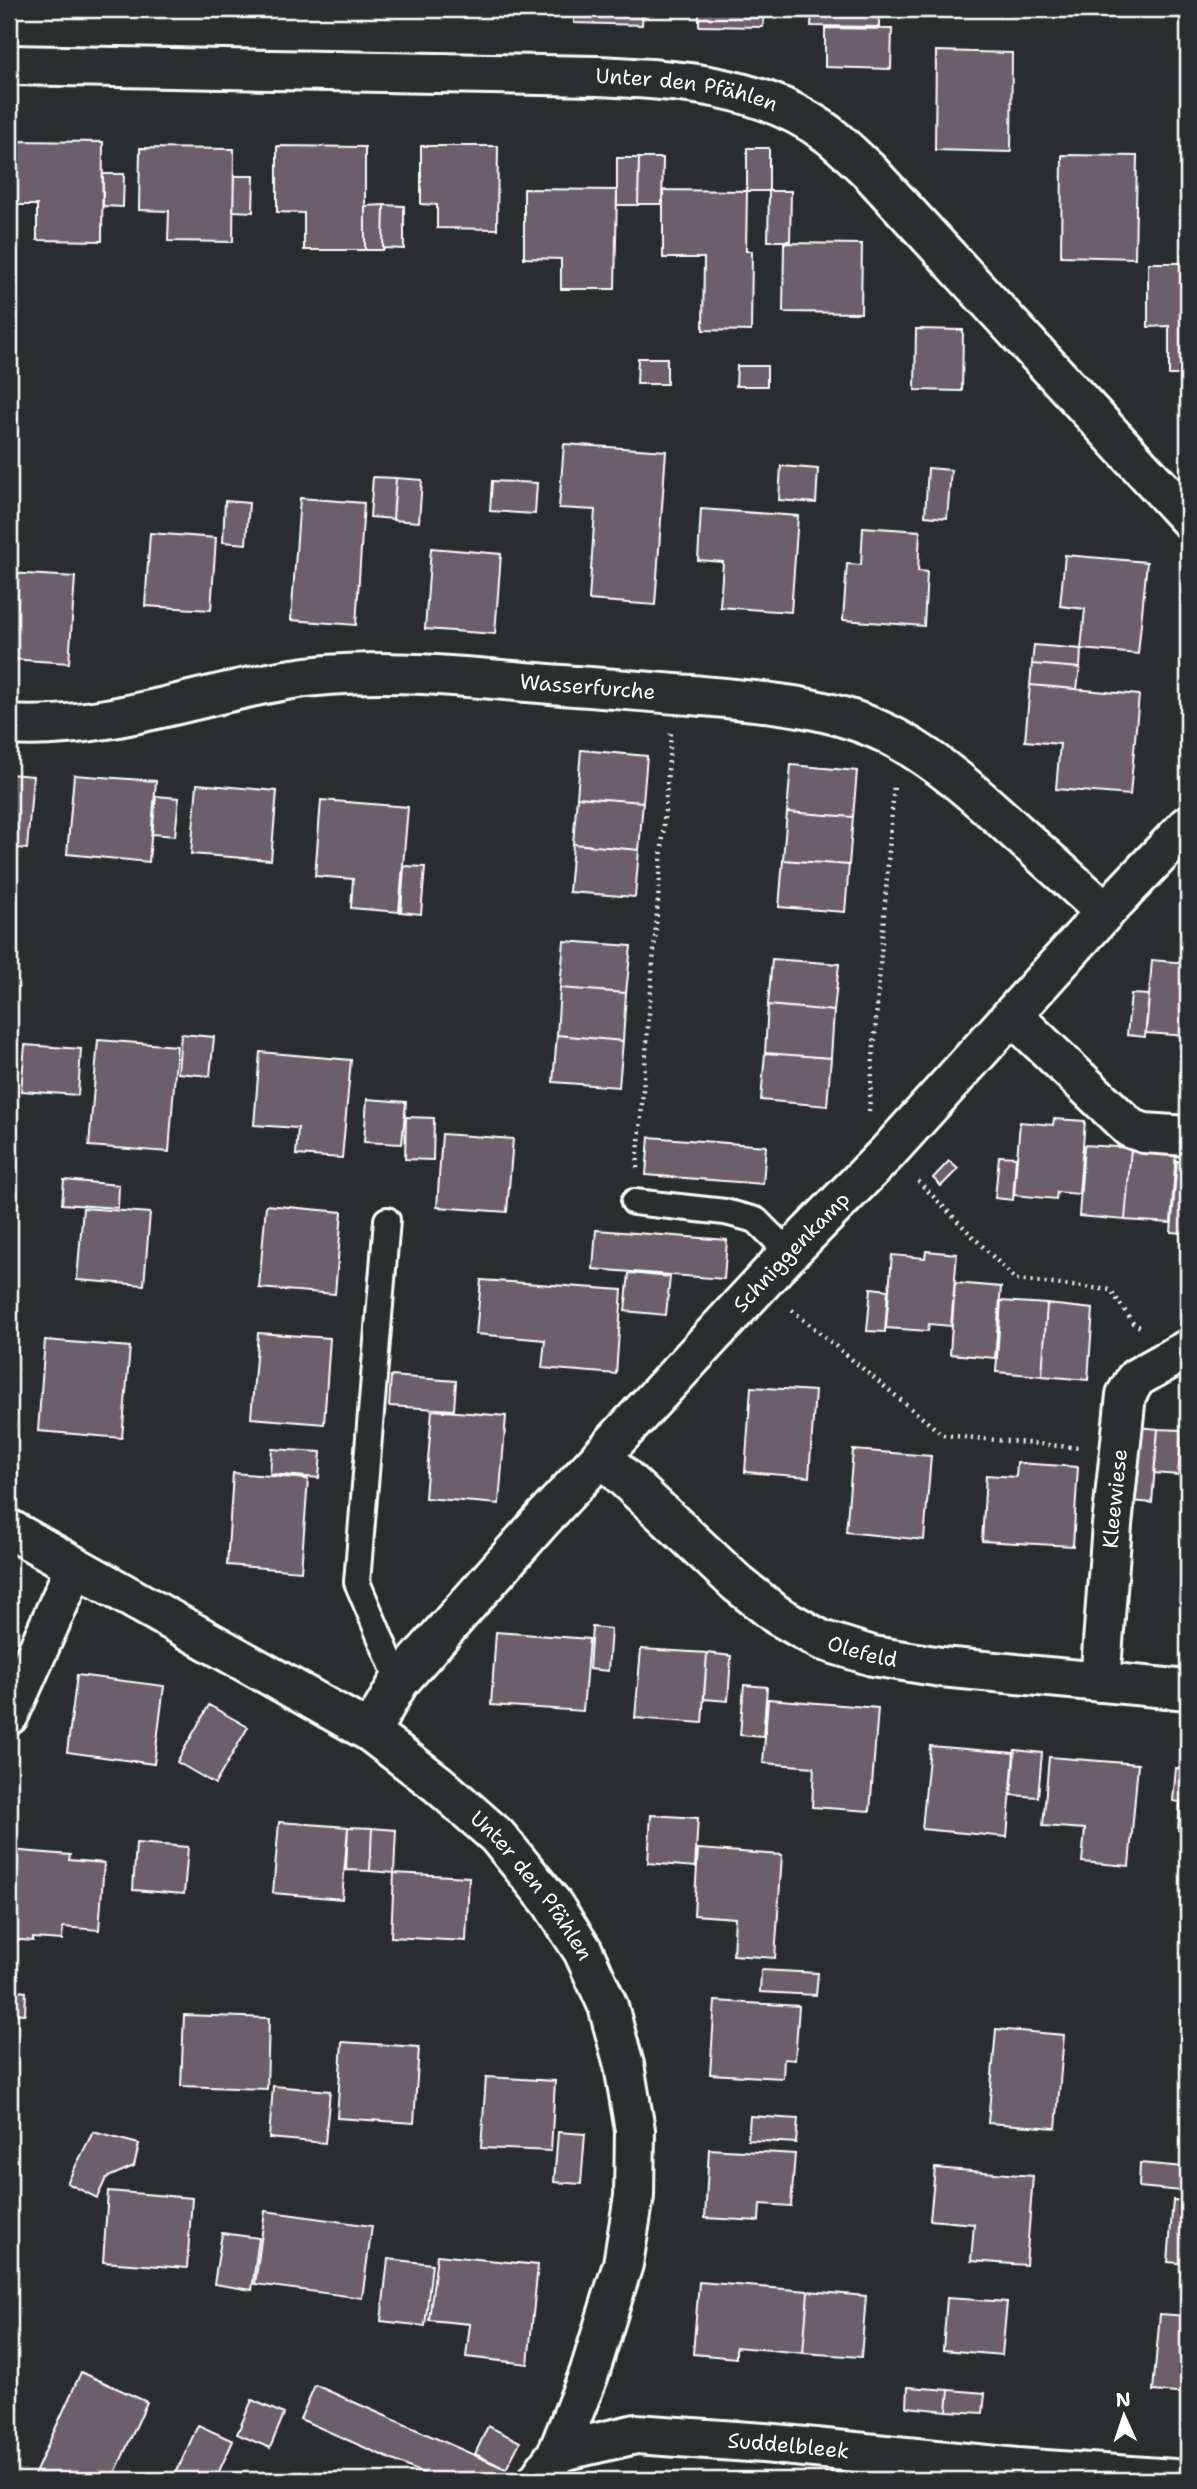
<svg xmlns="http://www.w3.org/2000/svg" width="1197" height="2489" font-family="'Shantell Sans',sans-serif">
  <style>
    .building { fill: #6d5e6a; stroke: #fff; stroke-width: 2 }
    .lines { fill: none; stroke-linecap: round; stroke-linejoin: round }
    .service-casing { stroke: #fff; stroke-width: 30 }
    .minor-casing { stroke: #fff; stroke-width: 44 }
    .path { stroke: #fff; stroke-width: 4.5; stroke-dasharray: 2 5; stroke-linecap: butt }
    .service { stroke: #2a2d2e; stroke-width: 24 }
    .minor { stroke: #2a2d2e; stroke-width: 38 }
    .labels { text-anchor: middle; stroke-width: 5; stroke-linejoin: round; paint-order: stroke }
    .street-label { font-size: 21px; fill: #fff; stroke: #2a2d2e }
  </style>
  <rect width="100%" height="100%" fill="#2a2d2e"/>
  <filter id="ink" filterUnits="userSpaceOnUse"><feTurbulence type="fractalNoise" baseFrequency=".0143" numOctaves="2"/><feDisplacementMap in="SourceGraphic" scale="14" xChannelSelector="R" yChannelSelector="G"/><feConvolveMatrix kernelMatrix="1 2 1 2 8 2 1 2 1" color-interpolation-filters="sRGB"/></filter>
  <g filter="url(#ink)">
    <!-- building -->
    <path class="building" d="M 389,9 L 435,9 L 435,10 L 389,10 Z
      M 574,9 L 643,9 L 642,25 L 574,23 Z
      M 699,9 L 764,9 L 763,27 L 699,26 Z
      M 812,9 L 879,9 L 879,27 L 811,26 Z
      M 825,28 L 892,29 L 891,69 L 825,67 Z
      M 936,51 L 1012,53 L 1011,152 L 935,150 Z
      M 11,141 L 103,142 L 102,241 L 37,240 L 37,205 L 10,205 Z
      M 277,146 L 365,147 L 365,250 L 304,250 L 304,213 L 277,212 Z
      M 421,146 L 498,146 L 497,229 L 437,228 L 437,205 L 421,204 Z
      M 140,148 L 234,149 L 233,242 L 168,241 L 169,211 L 139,210 Z
      M 747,148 L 769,148 L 769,191 L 747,191 Z
      M 1062,155 L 1137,156 L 1135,258 L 1061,256 Z
      M 617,158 L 639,158 L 638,205 L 617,205 Z
      M 639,158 L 663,158 L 662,204 L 638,204 Z
      M 103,174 L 124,174 L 123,207 L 103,206 Z
      M 234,176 L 254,176 L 253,212 L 233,211 Z
      M 524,189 L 617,190 L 615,289 L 561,289 L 561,259 L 524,258 Z
      M 663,190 L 747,191 L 746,251 L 752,251 L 751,331 L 703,330 L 704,258 L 663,258 Z
      M 769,191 L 791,191 L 790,241 L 768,241 Z
      M 384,205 L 404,206 L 404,249 L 383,248 Z
      M 384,205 L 383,250 L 365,250 L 365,206 Z
      M 784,243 L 862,244 L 861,313 L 783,312 Z
      M 1148,263 L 1188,263 L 1188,375 L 1169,375 L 1169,326 L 1148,327 Z
      M 916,329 L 963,330 L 962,391 L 915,390 Z
      M 638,358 L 667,358 L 667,384 L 637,384 Z
      M 737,366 L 767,366 L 767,386 L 736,386 Z
      M 564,444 L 666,451 L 655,605 L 589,600 L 595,510 L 559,508 Z
      M 781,466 L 818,469 L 816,503 L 779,500 Z
      M 928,468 L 951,470 L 947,518 L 925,516 Z
      M 373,477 L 396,478 L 393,519 L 370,517 Z
      M 396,478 L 422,480 L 419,522 L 393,520 Z
      M 492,481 L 537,483 L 535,514 L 490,511 Z
      M 300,498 L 364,503 L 356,625 L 291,620 Z
      M 225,501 L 249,503 L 246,544 L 223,542 Z
      M 701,509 L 798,516 L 791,612 L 720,607 L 723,562 L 698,560 Z
      M 863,527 L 920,531 L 918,571 L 927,572 L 924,626 L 843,620 L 847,564 L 861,565 Z
      M 150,533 L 216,538 L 211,610 L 145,606 Z
      M 431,548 L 501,554 L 495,634 L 425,629 Z
      M 1065,555 L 1147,562 L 1138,654 L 1081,649 L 1085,609 L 1060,606 Z
      M 9,573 L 75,577 L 69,663 L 9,659 Z
      M 1034,645 L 1081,649 L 1080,668 L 1032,664 Z
      M 1032,664 L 1080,668 L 1077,689 L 1030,685 Z
      M 1030,685 L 1139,695 L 1130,795 L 1056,789 L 1060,744 L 1025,741 Z
      M 581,750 L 647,756 L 643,802 L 577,797 Z
      M 791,765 L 857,771 L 853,817 L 787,812 Z
      M 9,774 L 33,776 L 27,849 L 9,847 Z
      M 74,775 L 156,781 L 149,862 L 67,854 Z
      M 197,784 L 277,791 L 271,860 L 191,854 Z
      M 156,796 L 179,798 L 175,836 L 152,834 Z
      M 577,797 L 643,802 L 639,850 L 573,844 Z
      M 321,800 L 408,807 L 399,912 L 351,908 L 353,879 L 315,876 Z
      M 787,812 L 853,817 L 849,865 L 783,860 Z
      M 573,844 L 639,850 L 635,897 L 569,892 Z
      M 783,860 L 849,865 L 845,912 L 779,907 Z
      M 404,866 L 425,867 L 421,914 L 401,912 Z
      M 564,941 L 631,946 L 626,993 L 560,988 Z
      M 1186,957 L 1188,957 L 1188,1036 L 1146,1033 L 1152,960 L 1186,963 Z
      M 772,959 L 839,964 L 834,1011 L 768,1005 Z
      M 560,988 L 626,993 L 623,1041 L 557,1035 Z
      M 1131,994 L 1149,995 L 1145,1037 L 1127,1035 Z
      M 768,1005 L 834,1011 L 831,1058 L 765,1053 Z
      M 181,1034 L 214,1037 L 210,1076 L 178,1073 Z
      M 557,1035 L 623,1041 L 619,1087 L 553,1082 Z
      M 98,1040 L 177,1046 L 169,1152 L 89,1146 Z
      M 25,1045 L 81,1049 L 78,1095 L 21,1091 Z
      M 260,1052 L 351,1060 L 342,1158 L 296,1155 L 298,1128 L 254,1125 Z
      M 765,1053 L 831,1058 L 827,1106 L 761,1100 Z
      M 367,1099 L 406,1102 L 402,1144 L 364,1142 Z
      M 406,1117 L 434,1118 L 433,1160 L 405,1159 Z
      M 1054,1119 L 1085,1121 L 1079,1194 L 1057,1192 L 1056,1199 L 1014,1195 L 1020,1122 L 1053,1125 Z
      M 442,1134 L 513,1139 L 507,1212 L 437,1207 Z
      M 649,1137 L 766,1146 L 763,1184 L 646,1175 Z
      M 1084,1145 L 1131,1148 L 1125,1220 L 1079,1216 Z
      M 1131,1148 L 1176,1152 L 1171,1223 L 1125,1220 Z
      M 999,1156 L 1016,1157 L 1013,1200 L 995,1198 Z
      M 949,1161 L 958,1169 L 941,1186 L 933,1178 Z
      M 1177,1161 L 1188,1162 L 1188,1233 L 1171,1232 Z
      M 64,1180 L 119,1185 L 118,1208 L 62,1204 Z
      M 266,1205 L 342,1212 L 335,1294 L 259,1288 Z
      M 83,1208 L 150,1213 L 144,1285 L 77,1280 Z
      M 596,1230 L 727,1240 L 724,1279 L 593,1269 Z
      M 926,1251 L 957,1254 L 951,1326 L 929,1324 L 928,1331 L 886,1328 L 892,1255 L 925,1258 Z
      M 629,1273 L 670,1277 L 666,1315 L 625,1311 Z
      M 481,1280 L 622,1290 L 616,1374 L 542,1368 L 545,1340 L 476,1334 Z
      M 955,1283 L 1001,1287 L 995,1358 L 950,1354 Z
      M 871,1288 L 888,1290 L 885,1332 L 867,1331 Z
      M 1001,1301 L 1047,1304 L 1042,1376 L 996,1372 Z
      M 1047,1304 L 1093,1309 L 1088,1380 L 1042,1376 Z
      M 258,1333 L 330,1338 L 324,1424 L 251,1418 Z
      M 45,1340 L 130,1347 L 122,1438 L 38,1431 Z
      M 391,1376 L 456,1381 L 454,1410 L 389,1406 Z
      M 751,1387 L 815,1391 L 809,1477 L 745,1472 Z
      M 1186,1387 L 1188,1387 L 1188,1461 L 1180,1460 Z
      M 432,1410 L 506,1416 L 499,1504 L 425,1498 Z
      M 1138,1427 L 1158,1429 L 1152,1503 L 1132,1501 Z
      M 1158,1429 L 1182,1430 L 1178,1475 L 1154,1473 Z
      M 272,1449 L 321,1452 L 319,1478 L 270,1474 Z
      M 853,1450 L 931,1456 L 924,1540 L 846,1532 Z
      M 1017,1463 L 1078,1467 L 1073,1546 L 982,1541 L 986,1475 L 1016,1477 Z
      M 233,1473 L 308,1479 L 301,1571 L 227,1565 Z
      M 1184,1543 L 1188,1543 L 1188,1602 L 1179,1602 Z
      M 592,1627 L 611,1629 L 608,1671 L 589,1669 Z
      M 496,1632 L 589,1639 L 583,1711 L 491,1705 Z
      M 641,1649 L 707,1653 L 702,1723 L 635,1718 Z
      M 707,1653 L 731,1656 L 728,1701 L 704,1699 Z
      M 77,1675 L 164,1686 L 154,1764 L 67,1752 Z
      M 744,1685 L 767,1687 L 763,1737 L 740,1735 Z
      M 768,1699 L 878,1708 L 870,1811 L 812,1807 L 814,1767 L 763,1763 Z
      M 209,1705 L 248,1727 L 215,1784 L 177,1762 Z
      M 930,1746 L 1014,1753 L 1007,1837 L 922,1829 Z
      M 1015,1750 L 1042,1753 L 1038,1797 L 1011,1795 Z
      M 1049,1757 L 1138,1764 L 1129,1866 L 1082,1862 L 1085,1829 L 1043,1826 Z
      M 1176,1768 L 1188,1769 L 1188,1831 L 1178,1830 L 1180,1802 L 1173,1801 Z
      M 651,1815 L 698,1818 L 695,1867 L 648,1863 Z
      M 279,1822 L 348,1827 L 342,1899 L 273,1893 Z
      M 348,1827 L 372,1828 L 370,1871 L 346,1870 Z
      M 372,1828 L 396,1830 L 394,1873 L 370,1871 Z
      M 136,1843 L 188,1847 L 184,1894 L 133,1890 Z
      M 698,1849 L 782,1855 L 775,1958 L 733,1955 L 735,1918 L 694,1915 Z
      M 9,1850 L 70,1855 L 69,1860 L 104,1863 L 99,1930 L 63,1927 L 62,1940 L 33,1938 L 33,1941 L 9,1939 Z
      M 394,1873 L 469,1877 L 466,1941 L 391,1937 Z
      M 761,1970 L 818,1973 L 816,1995 L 760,1992 Z
      M 9,1990 L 26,1992 L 25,2014 L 9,2013 Z
      M 715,2001 L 799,2006 L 795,2060 L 784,2059 L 783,2078 L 710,2074 Z
      M 184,2015 L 269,2018 L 267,2089 L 181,2086 Z
      M 996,2029 L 1064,2035 L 1056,2128 L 988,2123 Z
      M 342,2042 L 419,2047 L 414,2123 L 337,2118 Z
      M 486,2077 L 555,2081 L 551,2151 L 481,2148 Z
      M 273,2086 L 330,2091 L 325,2143 L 269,2138 Z
      M 750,2116 L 798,2119 L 796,2143 L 748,2140 Z
      M 93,2132 L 139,2144 L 134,2166 L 106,2178 L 97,2198 L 67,2183 Z
      M 558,2132 L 585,2134 L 581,2184 L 554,2182 Z
      M 1185,2142 L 1188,2142 L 1188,2167 L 1183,2167 Z
      M 709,2149 L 795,2154 L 791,2206 L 760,2204 L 759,2221 L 705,2218 Z
      M 1140,2163 L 1183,2167 L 1181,2191 L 1139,2187 Z
      M 935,2168 L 1033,2176 L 1026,2265 L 971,2261 L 974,2224 L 930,2220 Z
      M 108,2191 L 192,2198 L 187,2268 L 103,2262 Z
      M 1173,2200 L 1188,2201 L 1188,2264 L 1168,2262 Z
      M 265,2211 L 372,2226 L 362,2298 L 255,2284 Z
      M 222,2233 L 259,2238 L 252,2290 L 214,2284 Z
      M 437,2255 L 538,2265 L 528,2364 L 466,2357 L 470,2324 L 429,2320 Z
      M 388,2259 L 432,2264 L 425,2326 L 381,2321 Z
      M 699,2282 L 808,2291 L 803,2353 L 736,2347 L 736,2358 L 693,2354 Z
      M 808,2291 L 866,2296 L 861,2357 L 803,2353 Z
      M 947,2298 L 1007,2302 L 1002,2355 L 943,2350 Z
      M 1160,2314 L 1188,2316 L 1188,2394 L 1153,2391 Z
      M 81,2372 L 147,2402 L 112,2480 L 32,2480 Z
      M 315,2385 L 506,2469 L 502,2480 L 438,2480 L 300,2419 Z
      M 908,2387 L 949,2390 L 947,2411 L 907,2407 Z
      M 949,2390 L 985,2393 L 983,2413 L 947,2411 Z
      M 252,2400 L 284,2414 L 270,2448 L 237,2434 Z
      M 198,2425 L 233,2441 L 215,2480 L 173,2480 Z
      M 488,2426 L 520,2442 L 506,2469 L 475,2454 Z"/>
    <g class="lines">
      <defs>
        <path id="service" d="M 634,1202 L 725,1212 L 756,1220 L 789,1253
          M 387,1220 L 357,1582 L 399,1682"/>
        <g id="minor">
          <path id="s1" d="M 9,65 L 598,76 C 679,80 761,84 828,134 C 842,145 855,158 868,170 L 1188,518"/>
          <path id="s2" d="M 9,725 C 106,731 192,696 286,680 C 377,665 472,678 562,685 C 606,688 648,692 691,695 C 760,701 835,705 897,739 C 940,763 977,796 1013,829 C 1044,857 1075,884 1105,912"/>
          <path d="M 1012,1015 L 1130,1128 L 1144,1133 L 1188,1136"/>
          <path id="s3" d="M 601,1456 L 738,1584 L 777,1615 L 821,1640 L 873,1656 L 941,1667 L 1188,1690"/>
          <path id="s4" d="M 9,1529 L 370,1732 L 438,1784 L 497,1836 L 551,1902 L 583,1951 L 608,2006 L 624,2065 L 635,2130 L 634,2196 L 623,2264 L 589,2374 L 558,2452 L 538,2480"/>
          <path id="s5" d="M 1100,1682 L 1112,1525 L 1126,1395 L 1136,1378 L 1188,1349"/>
          <path d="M 9,1715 L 75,1567"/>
          <path id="s6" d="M 370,1732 L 399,1682 L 543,1519 L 789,1253 L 888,1152 L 1105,912 L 1188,825"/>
          <path id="s7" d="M 558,2452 L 636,2434 L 764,2443 L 1017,2468 L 1188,2480"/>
        </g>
      </defs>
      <!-- service casing -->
      <use href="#service" class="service-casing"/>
      <!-- minor casing -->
      <use href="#minor" class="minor-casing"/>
      <!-- path -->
      <path class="path" d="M 869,1111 L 894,785
        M 637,1168 L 671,733
        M 918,1181 L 1016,1280 L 1111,1290 L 1133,1323 L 1142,1328
        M 792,1310 L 943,1435 L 1081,1448"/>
      <!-- service -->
      <use href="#service" class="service"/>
      <!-- minor -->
      <use href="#minor" class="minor"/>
    </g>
  </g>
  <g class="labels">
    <!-- street labels -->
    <g class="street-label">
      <text dy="7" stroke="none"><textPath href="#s1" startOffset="679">Unter den Pfählen</textPath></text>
      <text dy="7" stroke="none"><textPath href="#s2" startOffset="584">Wasserfurche</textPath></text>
      <text dy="7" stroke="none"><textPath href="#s6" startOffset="640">Schniggenkamp</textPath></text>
      <text dy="7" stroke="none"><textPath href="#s5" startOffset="184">Kleewiese</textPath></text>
      <text dy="7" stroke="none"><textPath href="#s3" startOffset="331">Olefeld</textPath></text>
      <text dy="7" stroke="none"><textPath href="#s4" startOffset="639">Unter den Pfählen</textPath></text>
      <text dy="7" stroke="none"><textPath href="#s7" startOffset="233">Suddelbleek</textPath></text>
    </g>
  </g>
  <!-- margin -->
  <rect width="1197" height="2489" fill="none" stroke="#2a2d2e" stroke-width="35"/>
  <rect x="18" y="18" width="1162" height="2454" fill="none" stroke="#fff" stroke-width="2.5" filter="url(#ink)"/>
  <!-- north arrow -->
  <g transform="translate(1124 2416) rotate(357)" stroke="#2a2d2e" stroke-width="5" paint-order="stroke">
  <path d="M0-5L12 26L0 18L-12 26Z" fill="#ffffff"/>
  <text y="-10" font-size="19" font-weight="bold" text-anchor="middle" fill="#ffffff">N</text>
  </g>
</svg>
